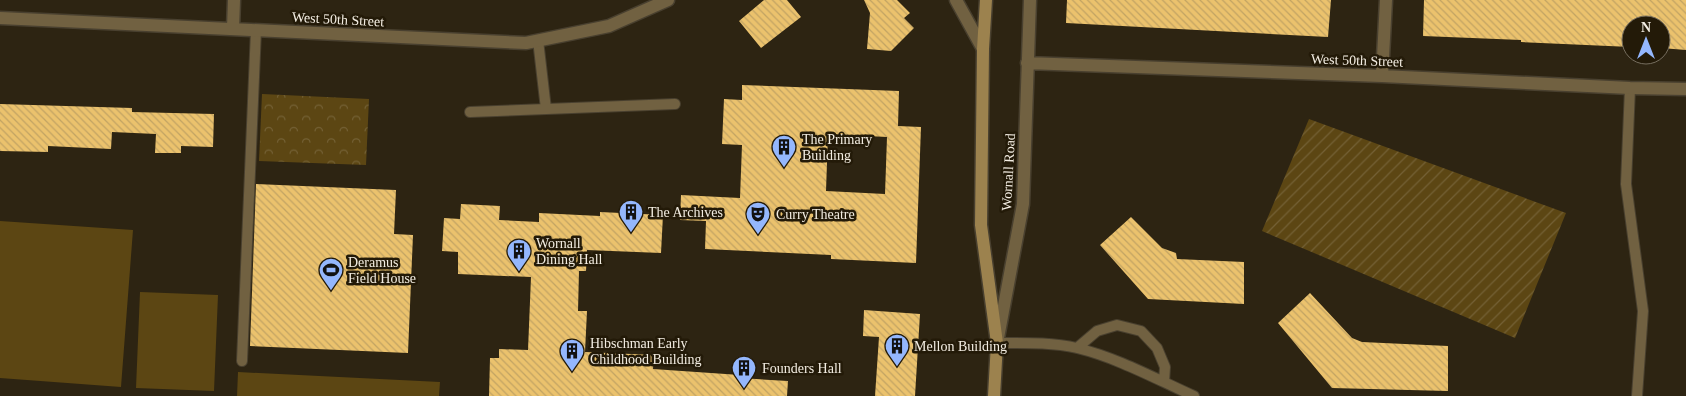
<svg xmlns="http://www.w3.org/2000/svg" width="1686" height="396" font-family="Georgia,serif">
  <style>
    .park { fill: url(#park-crowns) }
    .garden { fill: url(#garden-furrows) }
    .pitch { fill: #5c4613 }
    .building { fill: url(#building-back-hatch); fill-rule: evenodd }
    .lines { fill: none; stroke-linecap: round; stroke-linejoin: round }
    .lane-casing { stroke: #49402f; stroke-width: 12 }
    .street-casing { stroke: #49402f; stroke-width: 15 }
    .secondary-casing { stroke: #49402f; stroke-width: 15 }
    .lane { stroke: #716141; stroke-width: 10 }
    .street { stroke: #716141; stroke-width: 12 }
    .secondary { stroke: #9c824e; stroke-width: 12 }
    .labels { text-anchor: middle; stroke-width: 5; stroke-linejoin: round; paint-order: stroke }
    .street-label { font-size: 14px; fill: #f3ede2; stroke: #231a08 }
    .poi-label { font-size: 14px; fill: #f3ede2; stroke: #231a08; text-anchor: start }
  </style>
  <defs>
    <pattern id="park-crowns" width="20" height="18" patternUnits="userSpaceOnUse" patternTransform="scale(1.25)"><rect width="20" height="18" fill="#5c4613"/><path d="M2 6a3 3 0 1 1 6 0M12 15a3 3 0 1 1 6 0" fill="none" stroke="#746135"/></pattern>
    <pattern id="garden-furrows" width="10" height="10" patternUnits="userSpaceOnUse" patternTransform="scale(1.25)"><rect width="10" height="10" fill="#5c4613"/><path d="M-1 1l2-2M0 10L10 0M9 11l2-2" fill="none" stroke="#746135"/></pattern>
    <pattern id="building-back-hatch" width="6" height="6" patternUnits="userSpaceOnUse" patternTransform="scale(1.25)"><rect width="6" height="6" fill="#ebc26d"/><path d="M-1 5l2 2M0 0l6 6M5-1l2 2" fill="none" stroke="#c2a363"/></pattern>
  </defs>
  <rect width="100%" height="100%" fill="#2d2412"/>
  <!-- park -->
  <path class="park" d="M 262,94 L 369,99 L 366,165 L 259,161 Z"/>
  <!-- garden -->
  <path class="garden" d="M 1309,119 L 1566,213 L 1515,338 L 1262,231 Z"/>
  <!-- pitch -->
  <path class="pitch" d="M 0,221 L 133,230 L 121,387 L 0,378 Z
    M 140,292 L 218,295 L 214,391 L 136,388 Z
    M 238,372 L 440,382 L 439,396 L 237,396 Z"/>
  <!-- building -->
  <path class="building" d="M 764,0 L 787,0 L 801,17 L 761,48 L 739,21 Z
    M 864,0 L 897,0 L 910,13 L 904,18 L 914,28 L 891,51 L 867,49 L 870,13 Z
    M 1067,0 L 1331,0 L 1328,37 L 1066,23 Z
    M 1424,0 L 1686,0 L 1686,50 L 1661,48 L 1661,25 L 1631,25 L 1631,47 L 1521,42 L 1521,40 L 1423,36 Z
    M 742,85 L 899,91 L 898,126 L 921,127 L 916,263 L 831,259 L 831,255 L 705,249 L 706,221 L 680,220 L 681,195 L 740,198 L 742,145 L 722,144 L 724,99 L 742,100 ZM 828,134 L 887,137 L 885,194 L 826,191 Z
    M 0,104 L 132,108 L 132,112 L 214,114 L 213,147 L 181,146 L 181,153 L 155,153 L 156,134 L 112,132 L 111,149 L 48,146 L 48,152 L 0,151 Z
    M 256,184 L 396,190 L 394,234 L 413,235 L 408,353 L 250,346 Z
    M 461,204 L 500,206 L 499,220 L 539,222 L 539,213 L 600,216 L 600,212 L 663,215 L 661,253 L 587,250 L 586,271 L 579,271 L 578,311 L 587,311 L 585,352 L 654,355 L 653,369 L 740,375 L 740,378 L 788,381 L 787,396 L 489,396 L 490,358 L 499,358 L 499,349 L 528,350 L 531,277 L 458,274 L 458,252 L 442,251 L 444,218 L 460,219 Z
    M 1131,217 L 1162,248 L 1176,253 L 1177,259 L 1244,262 L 1244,304 L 1148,299 L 1100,245 Z
    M 1310,293 L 1352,338 L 1362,342 L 1448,346 L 1448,391 L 1332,388 L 1278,323 Z
    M 864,310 L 920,314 L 915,396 L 875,396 L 879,337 L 863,336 Z"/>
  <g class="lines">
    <defs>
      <path id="lane" d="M 538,40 L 546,109
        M 1630,88 L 1626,184 L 1643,311 L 1637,396
        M 470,112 L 675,104
        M 997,343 C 1024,343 1051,342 1077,348 C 1118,358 1156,379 1194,396
        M 1077,348 L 1097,331 L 1117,325 L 1141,331 L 1157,348 L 1165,367 L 1164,382
        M 242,361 L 256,30"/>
      <path id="street" d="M 956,0 L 983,49
        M 0,18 L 526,43 L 609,26 L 668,0
        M 233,29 L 234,0
        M 1027,63 L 1382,76 L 1630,88 L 1686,89
        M 1382,76 L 1386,0
        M 998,338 L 1023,204 L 1030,0"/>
      <path id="secondary" d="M 986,0 L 983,49 L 981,225 L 997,343 L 994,396"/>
    </defs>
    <!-- lane casing -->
    <use href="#lane" class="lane-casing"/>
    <!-- street casing -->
    <use href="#street" class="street-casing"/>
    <!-- secondary casing -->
    <use href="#secondary" class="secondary-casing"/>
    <!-- lane -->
    <use href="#lane" class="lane"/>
    <!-- street -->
    <use href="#street" class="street"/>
    <!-- secondary -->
    <use href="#secondary" class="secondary"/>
  </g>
  <!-- icons -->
  <defs>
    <symbol id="building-pin" viewBox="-11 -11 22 30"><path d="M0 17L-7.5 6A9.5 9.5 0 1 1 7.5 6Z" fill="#94b7fd" stroke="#231a08"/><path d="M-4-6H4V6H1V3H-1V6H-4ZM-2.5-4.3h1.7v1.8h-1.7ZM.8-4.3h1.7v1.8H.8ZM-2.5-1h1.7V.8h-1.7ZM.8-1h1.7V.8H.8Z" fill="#111"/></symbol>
    <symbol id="theatre-pin" viewBox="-11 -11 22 30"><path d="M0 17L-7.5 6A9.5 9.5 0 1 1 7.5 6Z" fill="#94b7fd" stroke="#231a08"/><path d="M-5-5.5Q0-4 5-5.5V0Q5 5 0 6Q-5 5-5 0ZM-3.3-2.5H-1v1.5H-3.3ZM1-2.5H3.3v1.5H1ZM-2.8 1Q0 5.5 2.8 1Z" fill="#111"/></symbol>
    <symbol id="stadium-pin" viewBox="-11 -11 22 30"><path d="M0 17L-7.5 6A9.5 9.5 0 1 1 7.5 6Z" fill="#94b7fd" stroke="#231a08"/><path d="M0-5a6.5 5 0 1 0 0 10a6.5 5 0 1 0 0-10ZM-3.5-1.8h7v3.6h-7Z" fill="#111"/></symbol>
  </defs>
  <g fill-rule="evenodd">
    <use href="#building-pin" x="770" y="133" width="28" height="38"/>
    <use href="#building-pin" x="617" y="198" width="28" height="38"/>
    <use href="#theatre-pin" x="744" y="200" width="28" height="38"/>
    <use href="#building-pin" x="505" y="237" width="28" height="38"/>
    <use href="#stadium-pin" x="317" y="256" width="28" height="38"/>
    <use href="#building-pin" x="883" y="332" width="28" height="38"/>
    <use href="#building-pin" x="558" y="337" width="28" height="38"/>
    <use href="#building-pin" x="730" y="354" width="28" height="38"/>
  </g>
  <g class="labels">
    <!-- street labels -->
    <g class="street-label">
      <text transform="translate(338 19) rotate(3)" y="5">West 50th Street</text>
      <text transform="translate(1357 60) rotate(2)" y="5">West 50th Street</text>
      <text transform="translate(1008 172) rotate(-87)" y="5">Wornall Road</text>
    </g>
    <!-- poi labels -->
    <g class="poi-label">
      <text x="802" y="144">The Primary<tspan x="802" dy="16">Building</tspan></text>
      <text x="648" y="217">The Archives</text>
      <text x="776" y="219">Curry Theatre</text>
      <text x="536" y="248">Wornall<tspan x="536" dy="16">Dining Hall</tspan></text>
      <text x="348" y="267">Deramus<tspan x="348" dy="16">Field House</tspan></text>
      <text x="590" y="348">Hibschman Early<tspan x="590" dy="16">Childhood Building</tspan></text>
      <text x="914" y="351">Mellon Building</text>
      <text x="762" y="373">Founders Hall</text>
    </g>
  </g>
  <!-- north arrow -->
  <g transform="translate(1646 40)"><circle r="24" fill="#231a08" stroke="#766e5f"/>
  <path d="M0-4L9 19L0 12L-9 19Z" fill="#94b7fd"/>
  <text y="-8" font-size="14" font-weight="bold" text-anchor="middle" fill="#f3ede2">N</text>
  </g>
</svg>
